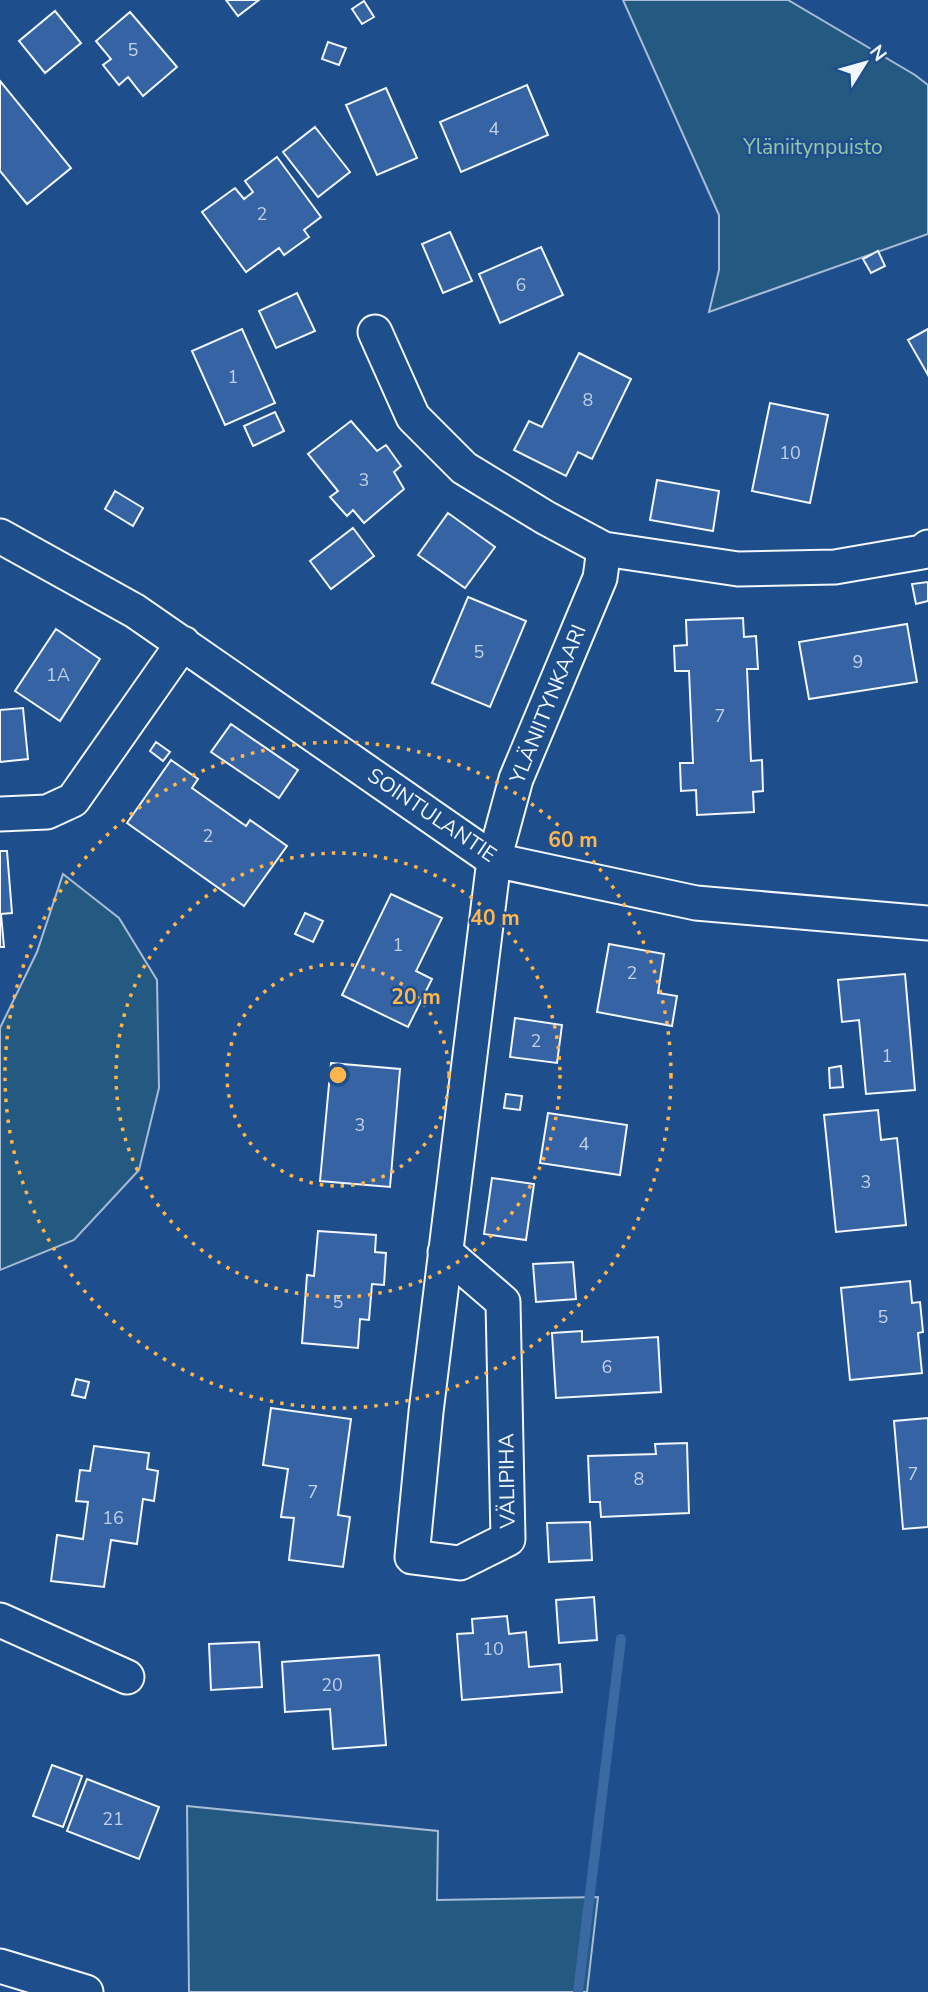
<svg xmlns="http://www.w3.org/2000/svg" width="928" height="1992" font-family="'Nunito Sans',sans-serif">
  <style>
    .green { fill: #245a82; stroke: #a8bbd7; stroke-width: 2 }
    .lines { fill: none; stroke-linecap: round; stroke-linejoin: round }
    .stream { stroke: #3b69a3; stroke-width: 10 }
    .building { fill: #3563a3; stroke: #f2f6ff; stroke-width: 2 }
    .street-casing { stroke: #f2f6ff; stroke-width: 37 }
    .street { stroke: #1f4e8c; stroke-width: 33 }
    .ring { fill: none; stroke: #ffb74d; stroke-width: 3.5; stroke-dasharray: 3.5 7 }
    .labels { text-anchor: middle; stroke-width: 5; stroke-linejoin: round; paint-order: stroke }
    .number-label { font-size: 18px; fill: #c3d1e8 }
    .park-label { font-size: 21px; fill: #97c8a6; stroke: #1f4e8c }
    .street-label { font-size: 21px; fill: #f2f6ff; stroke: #1f4e8c }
    .centre { fill: #ffb74d; stroke: #1f4e8c; stroke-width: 3.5 }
    .ring-label { font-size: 21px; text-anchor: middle; font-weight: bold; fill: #ffb74d; stroke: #1f4e8c; stroke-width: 5; stroke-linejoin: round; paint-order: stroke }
  </style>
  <rect width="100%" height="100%" fill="#1f4e8c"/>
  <!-- green -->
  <path class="green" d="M 623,0 L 788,0 L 915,75 L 928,85 L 928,234 L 709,312 L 719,270 L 719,215 Z
    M 63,874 L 119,918 L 157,980 L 159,1088 L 139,1170 L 74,1240 L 0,1270 L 0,1028 L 37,952 Z
    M 187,1806 L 438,1831 L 437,1900 L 598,1897 L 587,1992 L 189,1992 Z"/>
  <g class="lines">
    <!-- stream -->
    <path class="stream" d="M 578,1992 L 621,1639"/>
  </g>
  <!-- building -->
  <path class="building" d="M 226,0 L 259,0 L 238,16 Z
    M 364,1 L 374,17 L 362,24 L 352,9 Z
    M 55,11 L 81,43 L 45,73 L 19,41 Z
    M 130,12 L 177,67 L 143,96 L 128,77 L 119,85 L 103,65 L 111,59 L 96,41 Z
    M 328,42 L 346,48 L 339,65 L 322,59 Z
    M 0,81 L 71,168 L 27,204 L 0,171 Z
    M 527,85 L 548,135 L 461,172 L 440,122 Z
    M 386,88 L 417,158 L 377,175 L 346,105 Z
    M 315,127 L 350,172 L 318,197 L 283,152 Z
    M 277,157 L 321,217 L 304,230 L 309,237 L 284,255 L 279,248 L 246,272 L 202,212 L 235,188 L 244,199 L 253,192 L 245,181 Z
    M 450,232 L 472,281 L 443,293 L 422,244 Z
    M 541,247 L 563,295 L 500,323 L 479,274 Z
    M 878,251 L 885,266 L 871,273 L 863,259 Z
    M 297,293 L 315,331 L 276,348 L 259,311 Z
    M 242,329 L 275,403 L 225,425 L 192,351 Z
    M 928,329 L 928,375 L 908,340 Z
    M 579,353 L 631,379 L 592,459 L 578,452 L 566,476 L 514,450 L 529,421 L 542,427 Z
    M 770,403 L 828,415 L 810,503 L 752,491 Z
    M 275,412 L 284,431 L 253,446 L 244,426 Z
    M 351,421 L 377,451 L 386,445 L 401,466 L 394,472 L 404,489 L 364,523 L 353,510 L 347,516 L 330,497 L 338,491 L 308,454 Z
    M 657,480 L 719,491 L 713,531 L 650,520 Z
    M 115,491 L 143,508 L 133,526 L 105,509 Z
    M 448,513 L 495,547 L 465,588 L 418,555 Z
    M 353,528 L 374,556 L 331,589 L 310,561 Z
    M 928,582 L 928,601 L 916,604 L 912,584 Z
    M 468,597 L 526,621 L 490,707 L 432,683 Z
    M 743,618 L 744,637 L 756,636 L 758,669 L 747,669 L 751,761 L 762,760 L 763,791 L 753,792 L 754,812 L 697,815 L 696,790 L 681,791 L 680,763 L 693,763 L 689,671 L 675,671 L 674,646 L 687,645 L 686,620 Z
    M 907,624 L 917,682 L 809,699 L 799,642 Z
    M 56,629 L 100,659 L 60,721 L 15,691 Z
    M 23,708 L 28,759 L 0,762 L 0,710 Z
    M 231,724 L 298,770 L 279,798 L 211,752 Z
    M 156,742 L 170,752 L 163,761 L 150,751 Z
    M 171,760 L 198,779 L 192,788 L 246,826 L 250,820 L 287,846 L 244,906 L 127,823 Z
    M 0,851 L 7,851 L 12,913 L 1,914 L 4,947 L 0,947 Z
    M 391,894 L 442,918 L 416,971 L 432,979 L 408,1027 L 342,995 Z
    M 305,913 L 323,921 L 313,942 L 295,934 Z
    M 609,944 L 664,954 L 658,993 L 677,996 L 672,1026 L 597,1012 Z
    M 905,974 L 915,1090 L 866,1094 L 859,1020 L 842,1022 L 838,980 Z
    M 515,1018 L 562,1025 L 557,1063 L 510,1057 Z
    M 331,1063 L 400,1069 L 390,1187 L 320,1181 Z
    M 841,1066 L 843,1087 L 830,1088 L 829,1068 Z
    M 506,1094 L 522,1096 L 520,1110 L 504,1108 Z
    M 878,1110 L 881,1140 L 897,1138 L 906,1225 L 836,1232 L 824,1115 Z
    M 548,1113 L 627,1125 L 620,1175 L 540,1163 Z
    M 492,1178 L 534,1184 L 526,1240 L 484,1234 Z
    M 318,1231 L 376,1235 L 375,1252 L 386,1253 L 384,1285 L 372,1284 L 369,1320 L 360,1319 L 358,1348 L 302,1343 L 307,1275 L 314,1276 Z
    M 573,1262 L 576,1299 L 536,1302 L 533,1264 Z
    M 910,1281 L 912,1303 L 920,1302 L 923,1332 L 918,1333 L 922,1373 L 850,1380 L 841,1288 Z
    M 582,1331 L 582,1342 L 658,1337 L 661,1392 L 556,1398 L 552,1333 Z
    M 76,1379 L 89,1382 L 85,1398 L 72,1395 Z
    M 271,1408 L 351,1419 L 338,1515 L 350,1517 L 343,1567 L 289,1560 L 294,1518 L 281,1517 L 288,1469 L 263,1465 Z
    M 928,1418 L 928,1527 L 903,1529 L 894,1421 Z
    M 687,1443 L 689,1513 L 601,1517 L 600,1502 L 590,1502 L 588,1456 L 656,1454 L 655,1444 Z
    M 94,1446 L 149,1453 L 147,1469 L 158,1471 L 154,1501 L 143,1499 L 137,1544 L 111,1540 L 104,1587 L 51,1581 L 57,1535 L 83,1539 L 88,1502 L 76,1501 L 80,1470 L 90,1471 Z
    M 590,1522 L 592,1560 L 549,1562 L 547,1523 Z
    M 594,1597 L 597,1640 L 559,1643 L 556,1600 Z
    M 507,1616 L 509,1634 L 526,1632 L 529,1667 L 560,1664 L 562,1692 L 462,1700 L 457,1634 L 473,1633 L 472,1619 Z
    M 259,1642 L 262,1687 L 211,1690 L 209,1644 Z
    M 379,1655 L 386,1745 L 333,1749 L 330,1709 L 285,1712 L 282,1662 Z
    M 52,1765 L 82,1776 L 63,1827 L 33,1816 Z
    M 87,1779 L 159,1807 L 139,1859 L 67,1831 Z"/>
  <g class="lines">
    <defs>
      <path id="street" d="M 375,332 L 413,417 L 464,468 L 546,518 L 604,549 L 738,569 L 835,567 L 922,552 L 928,547
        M 0,536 L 135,611 L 494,860 L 696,903 L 928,923
        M 0,814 L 47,812 L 73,800 L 183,643
        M 445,1252 L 503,1302 L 508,1539 L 460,1563 L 412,1557 L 426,1412 L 494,860 L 516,779 L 600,578 L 604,549
        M 0,1620 L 127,1677
        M 0,1966 L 86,1992"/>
    </defs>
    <!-- street casing -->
    <use href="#street" class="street-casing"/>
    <!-- street -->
    <use href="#street" class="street"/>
  </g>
  <!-- distance rings -->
  <g class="ring">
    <circle cx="338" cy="1075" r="111"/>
    <circle cx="338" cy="1075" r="222"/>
    <circle cx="338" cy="1075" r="333"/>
  </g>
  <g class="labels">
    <!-- number labels -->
    <g class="number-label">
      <text x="133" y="56">5</text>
      <text x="494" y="135">4</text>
      <text x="262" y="220">2</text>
      <text x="521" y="291">6</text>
      <text x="233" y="383">1</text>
      <text x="588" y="406">8</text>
      <text x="790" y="459">10</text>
      <text x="364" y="486">3</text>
      <text x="479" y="658">5</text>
      <text x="858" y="668">9</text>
      <text x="58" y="681">1A</text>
      <text x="720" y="722">7</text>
      <text x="208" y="842">2</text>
      <text x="398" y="951">1</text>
      <text x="632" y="979">2</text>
      <text x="536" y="1047">2</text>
      <text x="887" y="1062">1</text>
      <text x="360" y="1131">3</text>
      <text x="584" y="1150">4</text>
      <text x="866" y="1188">3</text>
      <text x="338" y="1308">5</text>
      <text x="883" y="1323">5</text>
      <text x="607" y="1373">6</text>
      <text x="913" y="1480">7</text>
      <text x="639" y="1485">8</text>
      <text x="313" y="1498">7</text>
      <text x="113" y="1524">16</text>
      <text x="493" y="1655">10</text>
      <text x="332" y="1691">20</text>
      <text x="113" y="1825">21</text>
    </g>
    <!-- park labels -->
    <g class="park-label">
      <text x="813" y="154">Yläniitynpuisto</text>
    </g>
    <!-- street labels -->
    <g class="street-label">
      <text transform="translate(548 704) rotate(-68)" y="7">YLÄNIITYNKAARI</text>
      <text transform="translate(432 815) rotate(34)" y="7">SOINTULANTIE</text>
      <text transform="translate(507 1481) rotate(-91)" y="7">VÄLIPIHA</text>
    </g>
  </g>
  <circle cx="338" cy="1075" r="10" class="centre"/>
  <g class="ring-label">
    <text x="573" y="847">60 m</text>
    <text x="495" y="925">40 m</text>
    <text x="416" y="1004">20 m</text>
  </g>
  <!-- north arrow -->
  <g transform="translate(865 63) rotate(53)" stroke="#1f4e8c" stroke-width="5" paint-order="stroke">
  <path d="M0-5L12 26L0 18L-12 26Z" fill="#f2f6ff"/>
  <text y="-10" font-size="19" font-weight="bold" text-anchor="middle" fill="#f2f6ff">N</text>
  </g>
</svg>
